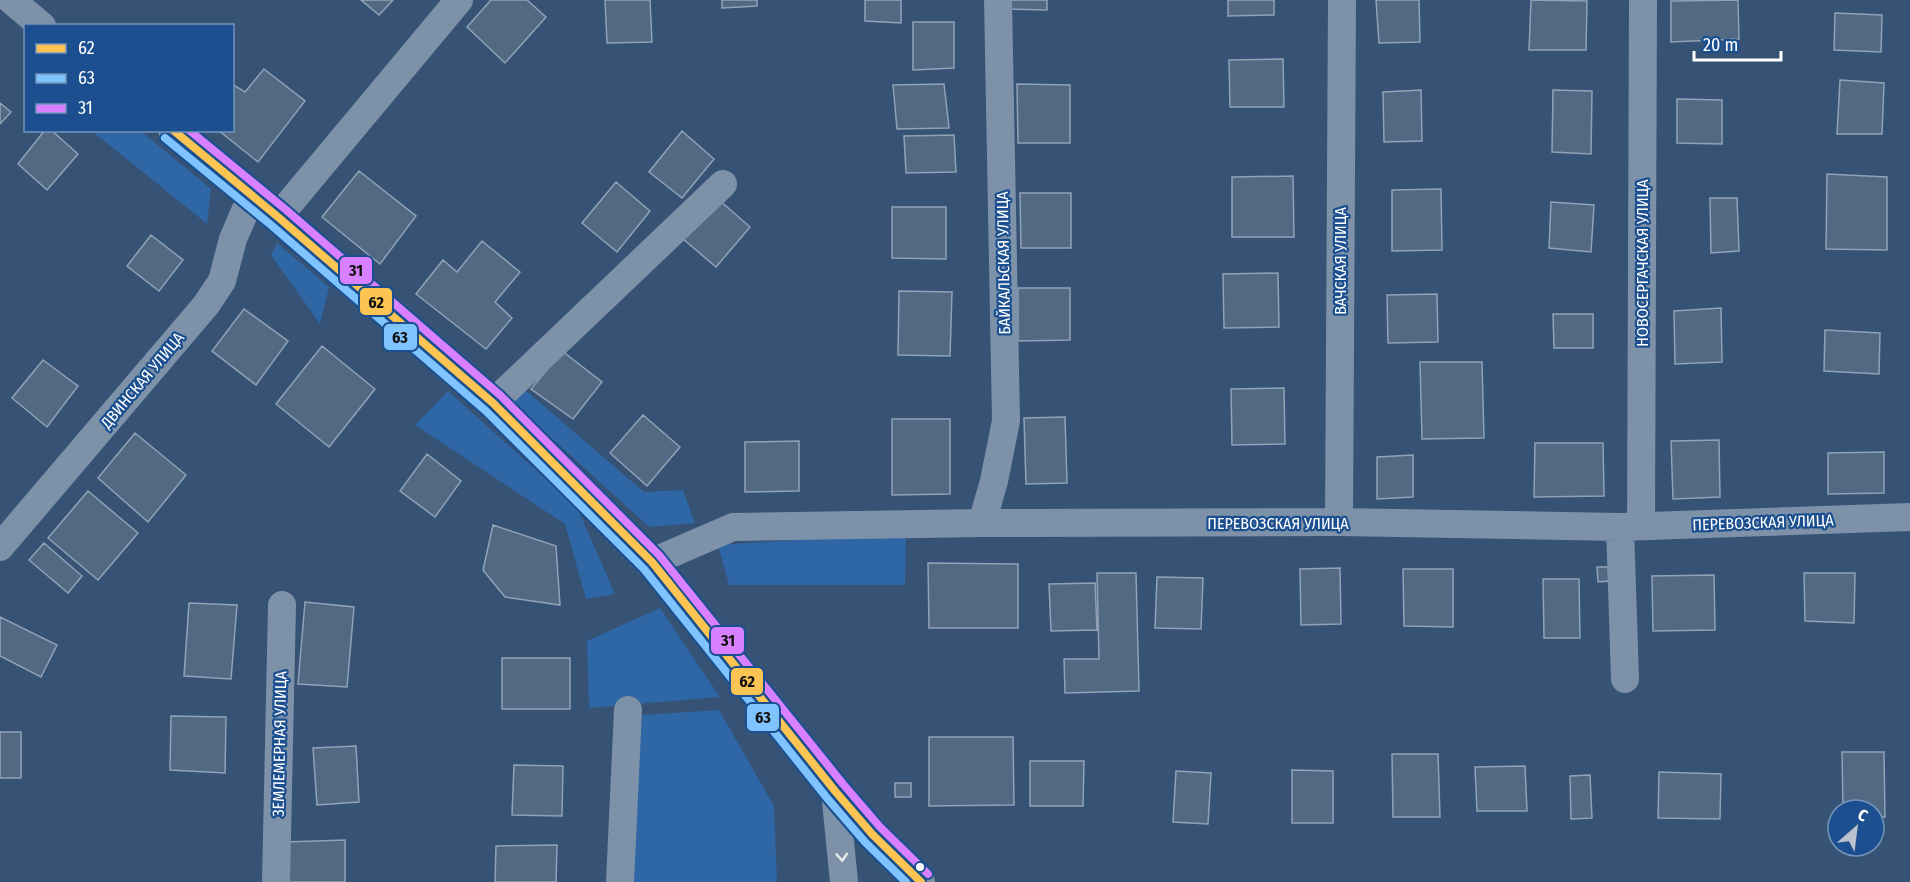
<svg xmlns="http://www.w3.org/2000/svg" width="1910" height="882" font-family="'Fira Sans Condensed',sans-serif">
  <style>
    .green { fill: #2f66a5 }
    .building { fill: #526984; stroke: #92a2b6; stroke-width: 1.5 }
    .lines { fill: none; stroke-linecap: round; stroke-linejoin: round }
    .minor { stroke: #7d92a8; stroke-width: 28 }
    .bus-1-casing { stroke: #1b4f8f; stroke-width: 12 }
    .bus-2-casing { stroke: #1b4f8f; stroke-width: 12 }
    .bus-3-casing { stroke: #1b4f8f; stroke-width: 12 }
    .bus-1 { stroke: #fcc553; stroke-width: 8 }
    .bus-2 { stroke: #80c4ff; stroke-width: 8 }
    .bus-3 { stroke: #d880ff; stroke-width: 8 }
    .oneway { stroke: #e5e9ee }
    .bus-dot { fill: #fff; stroke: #1b4f8f; stroke-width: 2 }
    .labels { text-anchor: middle; stroke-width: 4.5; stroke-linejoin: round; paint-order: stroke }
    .street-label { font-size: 16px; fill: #fff; stroke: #1b4f8f }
    .line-badge { stroke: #1b4f8f; stroke-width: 2 }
    .pale-badge-label { font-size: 16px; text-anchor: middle; font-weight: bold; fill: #111 }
  </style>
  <rect width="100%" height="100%" fill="#365274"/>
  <!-- green -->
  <path class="green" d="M 92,131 L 141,131 L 211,189 L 207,224 Z
    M 277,243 L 329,287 L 320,324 L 271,255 Z
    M 523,388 L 644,492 L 683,490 L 695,523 L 649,527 L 510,400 Z
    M 448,391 L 577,507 L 615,594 L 586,599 L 565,524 L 415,425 Z
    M 906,533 L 905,585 L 729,585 L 718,545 Z
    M 660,608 L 720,697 L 589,708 L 587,641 Z
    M 719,710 L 774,806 L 777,882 L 631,882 L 642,715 Z"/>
  <!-- building -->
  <path class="building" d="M 361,0 L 393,0 L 379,15 Z
    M 491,0 L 527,0 L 546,17 L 505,63 L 467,27 Z
    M 605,0 L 650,0 L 652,42 L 607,43 Z
    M 722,0 L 757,0 L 757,6 L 722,8 Z
    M 865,0 L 901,0 L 901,23 L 865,21 Z
    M 1009,0 L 1047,0 L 1047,10 L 1009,9 Z
    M 1228,0 L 1274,0 L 1274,15 L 1228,16 Z
    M 1376,0 L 1419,0 L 1420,42 L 1379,43 Z
    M 1531,0 L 1587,1 L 1586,50 L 1529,50 Z
    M 1738,0 L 1739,39 L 1671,42 L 1671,1 Z
    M 1835,13 L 1882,15 L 1881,52 L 1834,50 Z
    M 913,22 L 954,22 L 954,68 L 913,70 Z
    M 1283,59 L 1284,107 L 1230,107 L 1229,60 Z
    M 264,69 L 305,101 L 258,162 L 218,130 L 232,130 L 232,84 L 245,92 Z
    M 1840,80 L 1884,83 L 1882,134 L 1837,134 Z
    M 944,84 L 949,128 L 897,129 L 893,85 Z
    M 1017,84 L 1070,85 L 1070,143 L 1018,143 Z
    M 1421,90 L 1422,141 L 1384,142 L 1383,92 Z
    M 1553,90 L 1592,91 L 1591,154 L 1552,152 Z
    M 1677,99 L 1722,100 L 1722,144 L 1677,143 Z
    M 0,103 L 11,112 L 0,124 Z
    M 45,130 L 51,130 L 78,154 L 47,190 L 18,164 Z
    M 682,131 L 714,159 L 682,198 L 649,172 Z
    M 954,135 L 956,172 L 906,173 L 904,136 Z
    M 359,171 L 416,216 L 380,264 L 322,217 Z
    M 1827,174 L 1887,177 L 1887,250 L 1826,249 Z
    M 1293,176 L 1294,237 L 1232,237 L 1232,177 Z
    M 616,182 L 650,211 L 617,252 L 582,223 Z
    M 1441,189 L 1442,250 L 1392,251 L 1392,190 Z
    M 1020,193 L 1071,193 L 1071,248 L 1021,248 Z
    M 1710,198 L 1737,198 L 1739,251 L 1711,253 Z
    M 718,199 L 750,227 L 716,267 L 683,239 Z
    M 1551,202 L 1594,205 L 1591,252 L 1549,248 Z
    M 892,207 L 946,207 L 946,259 L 892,258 Z
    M 151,235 L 183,260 L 159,291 L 127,266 Z
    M 482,241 L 520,272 L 495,302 L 512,318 L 486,349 L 416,294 L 443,260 L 457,272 Z
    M 1278,273 L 1279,327 L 1224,328 L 1223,274 Z
    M 1018,288 L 1070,288 L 1070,340 L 1018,341 Z
    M 899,291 L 952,292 L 950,356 L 898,355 Z
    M 1437,294 L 1438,342 L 1388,343 L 1387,295 Z
    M 1721,308 L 1722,362 L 1675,364 L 1674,311 Z
    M 244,309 L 288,341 L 256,385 L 212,351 Z
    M 1553,314 L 1593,314 L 1593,348 L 1554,348 Z
    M 1825,330 L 1880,333 L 1879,374 L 1824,371 Z
    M 322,346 L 375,389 L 329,447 L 276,404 Z
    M 562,351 L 602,382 L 573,419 L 531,389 Z
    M 43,360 L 78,386 L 47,427 L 12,398 Z
    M 1420,362 L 1482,362 L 1484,438 L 1422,439 Z
    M 1284,388 L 1285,444 L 1232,445 L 1231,389 Z
    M 643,415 L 680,447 L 647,486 L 610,453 Z
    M 1065,417 L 1067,483 L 1026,484 L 1024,418 Z
    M 892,419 L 950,419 L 950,494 L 892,495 Z
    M 135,433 L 186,475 L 148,522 L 98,478 Z
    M 1719,440 L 1720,497 L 1673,499 L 1671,441 Z
    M 799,441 L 799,491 L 745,492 L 745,442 Z
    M 1535,443 L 1603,443 L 1604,496 L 1534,497 Z
    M 1884,452 L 1884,493 L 1828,494 L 1828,453 Z
    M 427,454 L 461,481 L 435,517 L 400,491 Z
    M 1413,455 L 1413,497 L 1377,499 L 1377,457 Z
    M 88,491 L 138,533 L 98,580 L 48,538 Z
    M 493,525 L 556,546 L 560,605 L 505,597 L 483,570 Z
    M 44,543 L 82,576 L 68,593 L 29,560 Z
    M 928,563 L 1018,564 L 1018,628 L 929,628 Z
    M 1597,567 L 1608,567 L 1609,581 L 1598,582 Z
    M 1340,568 L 1341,624 L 1301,625 L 1300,569 Z
    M 1403,569 L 1453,569 L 1453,627 L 1404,626 Z
    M 1097,573 L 1136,573 L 1139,691 L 1065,693 L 1064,659 L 1099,659 Z
    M 1804,573 L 1855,573 L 1854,623 L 1805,621 Z
    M 1714,575 L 1715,630 L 1653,631 L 1652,576 Z
    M 1157,577 L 1203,578 L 1201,629 L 1155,628 Z
    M 1543,579 L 1579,579 L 1580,638 L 1544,638 Z
    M 1095,583 L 1097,630 L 1051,631 L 1049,584 Z
    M 305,602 L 354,607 L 347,687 L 298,684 Z
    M 189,603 L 237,605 L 231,679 L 184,676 Z
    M 0,617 L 57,645 L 41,677 L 0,656 Z
    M 502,658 L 570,658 L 570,709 L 502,709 Z
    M 171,716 L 226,717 L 225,773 L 170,770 Z
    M 0,732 L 21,732 L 21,778 L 0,778 Z
    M 929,737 L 1013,737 L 1014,805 L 929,806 Z
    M 356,746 L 359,802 L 317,805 L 313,748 Z
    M 1842,752 L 1884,752 L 1885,817 L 1874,817 L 1874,810 L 1843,810 Z
    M 1392,754 L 1438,754 L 1440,817 L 1393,817 Z
    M 1030,761 L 1084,761 L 1083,806 L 1030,806 Z
    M 514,765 L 563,766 L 562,816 L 512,815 Z
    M 1525,766 L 1527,811 L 1477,811 L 1475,767 Z
    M 1292,770 L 1333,771 L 1333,823 L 1292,823 Z
    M 1176,771 L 1211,773 L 1208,824 L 1173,822 Z
    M 1659,772 L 1721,774 L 1720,819 L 1658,818 Z
    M 1590,775 L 1592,818 L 1571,819 L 1570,776 Z
    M 895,783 L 911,783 L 911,797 L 895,797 Z
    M 345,840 L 345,882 L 285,882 L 284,842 Z
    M 557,845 L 556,882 L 495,882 L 496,846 Z"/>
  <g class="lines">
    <!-- minor -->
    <path class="minor" d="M 11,0 L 42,26
      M 172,130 L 278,217 L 493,403 L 652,562 L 835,791 L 872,834 L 921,882
      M 278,217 L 459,0
      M 493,403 L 723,184
      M 1339,522 L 1342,0
      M 982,523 L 994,481 L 1006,421 L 998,0
      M 1641,526 L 1643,0
      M 1620,527 L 1625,679
      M 0,547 L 206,305 L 222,281 L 233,239 L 252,195
      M 652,562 L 733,527 L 982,523 L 1339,522 L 1620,527 L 1910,517
      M 835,791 L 844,882
      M 276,882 L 282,605
      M 620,882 L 628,710"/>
    <defs>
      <path id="bus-1" d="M 173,130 L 278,217 L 493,403 L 652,562 L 835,791 L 872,834 L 921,882"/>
      <path id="bus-2" d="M 165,138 L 271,225 L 486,411 L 644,569 L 827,798 L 865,842 L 906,882"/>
      <path id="bus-3" d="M 189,130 L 285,209 L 500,395 L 659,555 L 843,784 L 880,827 L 928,874"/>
    </defs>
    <!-- bus-1 casing -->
    <use href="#bus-1" class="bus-1-casing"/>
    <!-- bus-2 casing -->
    <use href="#bus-2" class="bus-2-casing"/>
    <!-- bus-3 casing -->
    <use href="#bus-3" class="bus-3-casing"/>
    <!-- bus-1 -->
    <use href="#bus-1" class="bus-1"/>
    <!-- bus-2 -->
    <use href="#bus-2" class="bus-2"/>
    <!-- bus-3 -->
    <use href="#bus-3" class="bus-3"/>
  </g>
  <!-- one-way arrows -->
  <defs><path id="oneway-chevron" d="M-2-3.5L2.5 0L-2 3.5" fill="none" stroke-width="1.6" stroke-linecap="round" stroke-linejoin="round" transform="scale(1.5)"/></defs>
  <use class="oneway" href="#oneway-chevron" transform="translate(842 857) rotate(86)"/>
  <!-- markers -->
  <circle class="bus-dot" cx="920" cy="867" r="5"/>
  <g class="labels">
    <!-- street labels -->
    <g class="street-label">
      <text transform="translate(1340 261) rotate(-90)" y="6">ВАЧСКАЯ УЛИЦА</text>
      <text transform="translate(1003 263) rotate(-91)" y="6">БАЙКАЛЬСКАЯ УЛИЦА</text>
      <text transform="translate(1642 263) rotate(-90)" y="6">НОВОСЕРГАЧСКАЯ УЛИЦА</text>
      <text transform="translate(142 380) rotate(-50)" y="6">ДВИНСКАЯ УЛИЦА</text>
      <text transform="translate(1763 522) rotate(-2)" y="6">ПЕРЕВОЗСКАЯ УЛИЦА</text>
      <text x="1278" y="529">ПЕРЕВОЗСКАЯ УЛИЦА</text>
      <text transform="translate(279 744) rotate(-89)" y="6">ЗЕМЛЕМЕРНАЯ УЛИЦА</text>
    </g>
  </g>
  <g class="line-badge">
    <rect x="339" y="256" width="34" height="29" rx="6" fill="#d880ff"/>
    <rect x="359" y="287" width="34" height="29" rx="6" fill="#fcc553"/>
    <rect x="383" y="323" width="35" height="28" rx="6" fill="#80c4ff"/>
    <rect x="710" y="626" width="35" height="29" rx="6" fill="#d880ff"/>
    <rect x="730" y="667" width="34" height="29" rx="6" fill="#fcc553"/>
    <rect x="746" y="703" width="34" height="29" rx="6" fill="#80c4ff"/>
  </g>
  <g class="pale-badge-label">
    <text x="356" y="276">31</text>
    <text x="376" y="308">62</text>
    <text x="400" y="343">63</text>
    <text x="728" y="646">31</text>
    <text x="747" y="687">62</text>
    <text x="763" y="723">63</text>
  </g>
  <!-- legend -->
  <rect x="24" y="24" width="210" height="108" fill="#1b4f8f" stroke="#7695bc" stroke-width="1.5"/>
  <rect x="36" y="44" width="30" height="9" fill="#fcc553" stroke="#7695bc" stroke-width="1.5"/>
  <text x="78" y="54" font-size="18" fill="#ffffff">62</text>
  <rect x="36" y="74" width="30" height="9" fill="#80c4ff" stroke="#7695bc" stroke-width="1.5"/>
  <text x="78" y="84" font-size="18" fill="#ffffff">63</text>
  <rect x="36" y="104" width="30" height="9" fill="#d880ff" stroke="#7695bc" stroke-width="1.5"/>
  <text x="78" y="114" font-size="18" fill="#ffffff">31</text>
  <!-- north arrow -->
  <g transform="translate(1856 828) rotate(28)"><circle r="28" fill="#1b4f8f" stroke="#7695bc" stroke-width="1.5"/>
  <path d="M0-4.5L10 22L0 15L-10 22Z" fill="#b9c2ce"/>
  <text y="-9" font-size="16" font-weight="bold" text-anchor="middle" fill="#ffffff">С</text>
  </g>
  <!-- scale -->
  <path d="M1694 51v9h87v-9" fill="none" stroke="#ffffff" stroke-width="3"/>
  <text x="1703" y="51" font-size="18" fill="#ffffff" stroke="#1b4f8f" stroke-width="4.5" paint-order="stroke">20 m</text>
</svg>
